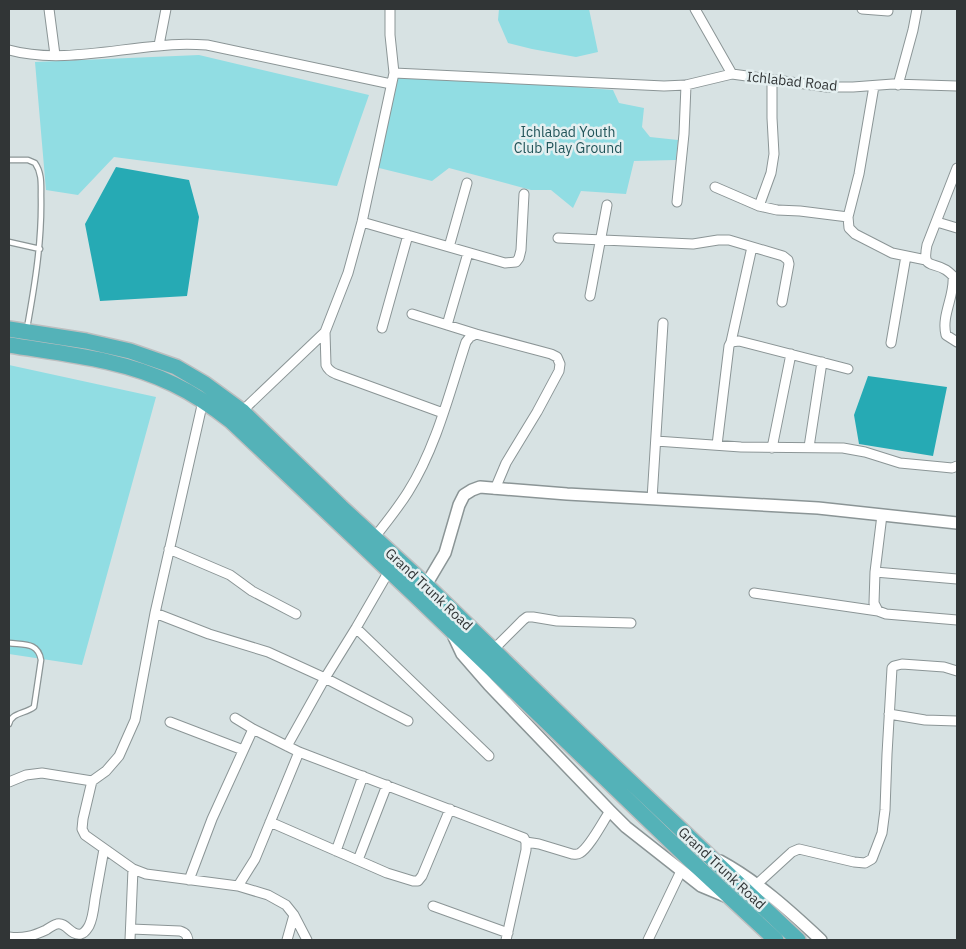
<svg xmlns="http://www.w3.org/2000/svg" width="966" height="949" font-family="'IBM Plex Sans',sans-serif">
  <style>
    .green { fill: #91dde3 }
    .water { fill: #26aab4 }
    .lines { fill: none; stroke-linecap: round; stroke-linejoin: round }
    .service-casing { stroke: #8b9596; stroke-width: 7 }
    .minor-casing { stroke: #8b9596; stroke-width: 11 }
    .tertiary-casing { stroke: #8b9596; stroke-width: 14 }
    .trunk-casing { stroke: #bdbebf; stroke-width: 18 }
    .service { stroke: #fff; stroke-width: 4.5 }
    .minor { stroke: #fff; stroke-width: 9 }
    .tertiary { stroke: #fff; stroke-width: 11 }
    .trunk { stroke: #54b2b8; stroke-width: 15 }
    .labels { text-anchor: middle; stroke-width: 5; stroke-linejoin: round; paint-order: stroke }
    .street-label { font-size: 14px; fill: #313536; stroke: #e4eff0 }
    .park-label { font-size: 14px; fill: #22555a; stroke: #e4eff0 }
  </style>
  <rect width="100%" height="100%" fill="#d7e2e3"/>
  <!-- green -->
  <path class="green" d="M 499,9 L 589,9 L 598,52 L 576,57 L 532,49 L 508,43 L 498,20 Z
    M 199,55 L 369,95 L 337,186 L 114,157 L 78,195 L 46,190 L 35,62 Z
    M 394,73 L 613,90 L 619,103 L 644,108 L 642,127 L 650,137 L 678,140 L 676,160 L 634,161 L 626,194 L 581,191 L 573,208 L 551,190 L 531,190 L 449,168 L 432,181 L 375,167 Z
    M 9,365 L 156,397 L 82,665 L 9,654 Z"/>
  <!-- water -->
  <path class="water" d="M 116,167 L 189,180 L 199,217 L 187,296 L 100,301 L 85,224 Z
    M 868,376 L 947,387 L 933,456 L 859,444 L 854,415 Z"/>
  <g class="lines">
    <defs>
      <path id="service" d="M 9,160 L 28,160 L 35,163 C 42,173 41,184 41,196 C 42,241 35,284 27,328
        M 9,242 L 40,249
        M 9,643 C 24,645 38,642 41,660 L 34,707 C 25,714 12,712 9,724"/>
      <path id="minor" d="M 49,9 L 55,55
        M 390,9 L 390,35 L 394,73
        M 695,9 L 732,74 L 827,87 L 853,87 L 893,84 L 957,86
        M 862,9 L 888,11
        M 159,45 L 166,9
        M 9,50 C 56,63 110,50 158,46 C 174,44 191,44 207,45 L 391,84
        M 898,85 L 913,30 L 917,9
        M 874,86 L 859,174 L 848,217 L 849,228 L 855,234 L 892,253 L 926,260
        M 957,168 L 927,245 C 922,270 932,261 946,270 C 949,272 951,274 953,276 C 955,296 941,315 946,335 L 957,342
        M 715,187 L 759,206 L 777,210 L 800,211 L 848,217
        M 677,202 L 684,134 L 686,85
        M 759,206 L 771,173 L 774,154 L 772,118 L 772,80
        M 362,222 L 505,263 L 516,262 L 519,258 L 521,250 L 524,194
        M 937,222 L 957,228
        M 558,238 L 693,244 L 718,240 L 729,240 L 783,256 L 788,260 L 789,264 L 782,302
        M 449,247 L 467,183
        M 590,296 L 607,205
        M 412,314 L 476,334
        M 447,325 L 468,253
        M 382,328 L 408,235
        M 325,332 L 326,365 C 328,370 331,372 336,374 L 443,413
        M 731,342 L 752,247
        M 891,343 L 906,256
        M 239,414 L 325,332 L 348,273 L 362,222 L 394,73 L 664,86 L 686,85 L 732,74
        M 656,441 L 741,447 L 843,448 L 865,452 L 900,463 L 942,467 L 952,468 L 957,466
        M 717,445 L 729,346 L 731,342 L 739,341 L 848,369
        M 809,447 L 822,362
        M 772,448 L 791,354
        M 652,499 L 663,323
        M 882,515 L 875,572 L 874,603 L 878,611 L 886,614 L 957,620
        M 374,538 C 386,523 398,508 408,492 C 436,448 450,391 466,342 L 470,337 L 476,334 L 551,354 L 557,357 L 560,364 L 559,371 L 537,412 L 506,463 L 495,489
        M 169,549 L 230,575 L 252,591 L 296,614
        M 875,572 L 957,579
        M 754,593 L 878,611
        M 155,613 L 209,634 L 268,652 L 325,678 L 408,721
        M 356,628 L 489,756
        M 493,650 L 523,620 L 527,617 L 533,617 L 557,621 L 631,623
        M 889,714 L 925,720 L 957,721
        M 235,718 L 253,729 L 299,752 L 524,838 L 526,842 L 526,850 L 506,940
        M 170,722 L 243,750
        M 287,746 L 325,678 L 356,628 L 389,571
        M 92,781 L 83,819 L 82,829 L 85,835 L 133,869 L 146,874 L 238,886 L 268,895 L 286,905 L 294,915 L 307,940
        M 9,782 L 26,775 L 42,773 L 92,781 L 106,771 L 119,756 L 135,720 L 155,613 L 203,401
        M 270,822 L 387,873 L 413,881 L 418,881 L 422,876 L 450,809
        M 526,842 L 539,844 L 572,854 C 576,854 577,855 580,853 C 590,847 603,821 610,811
        M 336,851 L 363,776
        M 358,860 L 387,785
        M 189,880 L 212,819 L 253,729
        M 756,885 L 792,852 L 799,849 L 854,862 L 865,863 L 872,859 L 882,833 L 885,810 L 887,754 L 892,668 L 894,666 L 902,664 L 944,667 L 957,671
        M 238,886 L 255,859 L 299,752
        M 433,906 L 508,933
        M 131,929 L 180,931 C 186,933 187,935 188,940
        M 9,937 C 23,939 33,936 46,930 C 49,928 53,925 57,924 C 67,922 70,936 81,934 C 85,933 87,929 89,926 C 93,918 94,907 95,899 C 98,882 101,866 104,849
        M 130,940 L 133,869
        M 287,940 L 294,915
        M 648,940 L 681,871"/>
      <path id="tertiary" d="M 426,585 L 445,553 L 459,505 L 464,495 L 472,490 L 480,487 L 567,494 L 818,508 L 957,523
        M 454,637 L 462,654 L 489,685 L 610,811 L 626,827 L 701,886 L 725,896
        M 720,861 C 757,881 790,911 821,940"/>
      <path id="trunk" d="M 9,329 L 86,341 L 130,351 L 176,367 L 205,384 L 242,411 L 341,507 L 426,585 L 581,735 L 798,940
        M 9,345 C 64,354 122,359 173,384 C 194,394 213,407 231,421 L 418,598 L 688,858 L 776,940"/>
    </defs>
    <!-- service casing -->
    <use href="#service" class="service-casing"/>
    <!-- minor casing -->
    <use href="#minor" class="minor-casing"/>
    <!-- tertiary casing -->
    <use href="#tertiary" class="tertiary-casing"/>
    <!-- trunk casing -->
    <use href="#trunk" class="trunk-casing"/>
    <!-- service -->
    <use href="#service" class="service"/>
    <!-- minor -->
    <use href="#minor" class="minor"/>
    <!-- tertiary -->
    <use href="#tertiary" class="tertiary"/>
    <!-- trunk -->
    <use href="#trunk" class="trunk"/>
  </g>
  <g class="labels">
    <!-- street labels -->
    <g class="street-label">
      <text transform="translate(792 81) rotate(6)" y="5">Ichlabad Road</text>
      <text transform="translate(429 589) rotate(43)" y="5">Grand Trunk Road</text>
      <text transform="translate(722 868) rotate(43)" y="5">Grand Trunk Road</text>
    </g>
    <!-- park labels -->
    <g class="park-label">
      <text x="568" y="137">Ichlabad Youth<tspan x="568" dy="16">Club Play Ground</tspan></text>
    </g>
  </g>
  <!-- border -->
  <rect width="966" height="949" fill="none" stroke="#313536" stroke-width="20"/>
</svg>
